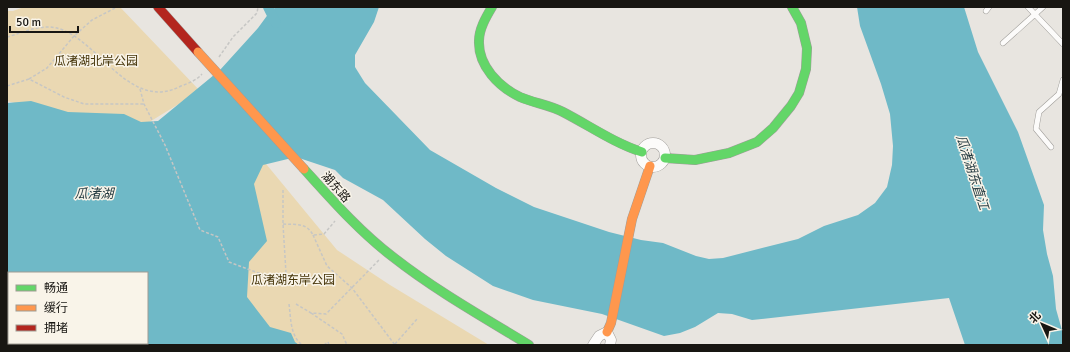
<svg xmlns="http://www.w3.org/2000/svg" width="1070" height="352" font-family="Signika,'Noto Sans SC',sans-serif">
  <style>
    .green { fill: #ead8b2 }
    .water { fill: #6fb9c7; fill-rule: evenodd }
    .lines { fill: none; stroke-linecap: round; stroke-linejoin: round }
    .canal { stroke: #6fb9c7; stroke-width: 10 }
    .lane-casing { stroke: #9f9d99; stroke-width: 6 }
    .street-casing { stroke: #9f9d99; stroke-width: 11 }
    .fast-casing { stroke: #9f9d99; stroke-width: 10 }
    .slow-casing { stroke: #9f9d99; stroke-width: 10 }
    .jam-casing { stroke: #9f9d99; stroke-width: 10 }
    .path { stroke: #c6c6c4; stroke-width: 1.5; stroke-dasharray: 3 2; stroke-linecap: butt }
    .lane { stroke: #fcfbfa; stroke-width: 5 }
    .street { stroke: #fcfbfa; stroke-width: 10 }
    .fast { stroke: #63d668; stroke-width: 9 }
    .slow { stroke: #ff974d; stroke-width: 9 }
    .jam { stroke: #b3261e; stroke-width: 9 }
    .slow-bridge-casing { stroke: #9f9d99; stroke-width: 10; stroke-linecap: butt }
    .slow-bridge { stroke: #ff974d; stroke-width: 9 }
    .labels { text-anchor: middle; stroke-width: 3; stroke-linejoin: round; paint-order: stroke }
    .park-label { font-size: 12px; fill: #443307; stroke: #f9f4e9 }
    .street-label { font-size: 12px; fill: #181612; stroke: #f9f4e9 }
    .water-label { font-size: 13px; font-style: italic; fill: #243b41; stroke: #f9f4e9 }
  </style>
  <rect width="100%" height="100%" fill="#e8e5e0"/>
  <!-- green -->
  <path class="green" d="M 24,7 L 120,7 L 200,91 L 138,129 L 55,113 L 7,101 L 7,11 L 13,11 Z
    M 262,159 L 337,250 L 390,285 L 489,345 L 286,345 L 238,301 L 245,183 Z"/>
  <!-- water -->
  <path class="water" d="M 276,7 L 379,7 L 374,22 L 355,55 L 355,67 L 365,83 L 430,150 L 496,188 L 534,207 L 609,232 L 641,240 L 663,243 L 696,256 L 709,259 L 723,258 L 798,239 L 824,226 L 858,215 L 875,203 L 887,187 L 892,165 L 893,146 L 890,114 L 881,84 L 860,26 L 857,7 L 964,7 L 978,52 L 1018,132 L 1044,205 L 1043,230 L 1047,254 L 1053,276 L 1056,309 L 1063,334 L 1063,345 L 965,345 L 949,298 L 752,320 L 732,314 L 718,313 L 695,327 L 680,333 L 664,336 L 602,314 L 533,300 L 493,286 L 446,256 L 425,239 L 383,200 L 343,178 L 335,170 L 296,157 L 263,165 L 254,184 L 267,241 L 249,262 L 247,297 L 270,327 L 291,333 L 295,342 L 299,345 L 7,345 L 7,103 L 31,101 L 68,112 L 124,114 L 141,122 L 158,121 L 220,70 L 258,28 L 269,13 ZM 9,273 L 147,273 L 147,343 L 9,343 Z"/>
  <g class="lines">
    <!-- canal -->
    <path class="canal" d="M 268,7 L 276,23"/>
    <defs>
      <path id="lane" d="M 1028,7 L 1063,44
        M 986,11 L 989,7
        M 1003,43 L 1043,7
        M 1051,147 L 1036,129 L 1039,112 L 1059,94 L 1063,80"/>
      <path id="street" d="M641 155a12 12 0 1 1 24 0a12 12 0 1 1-24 0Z
        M 593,345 L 599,336 L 607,332 L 611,340 L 610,345"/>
      <path id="fast" d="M 492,7 C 486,17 479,29 479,41 C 478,66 499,87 520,97 C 534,103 550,105 563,112 C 590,126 614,143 642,152
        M 665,158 L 695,160 L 729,153 L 757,142 L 773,128 L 791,106 L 799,93 L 806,69 L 807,48 L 801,23 L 792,7
        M 304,169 C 332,200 360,232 393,257 C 435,290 483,317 529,345"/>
      <path id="slow" d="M 607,332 L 611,323 L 632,219 L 650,166"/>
      <path id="jam" d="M 158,7 L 198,52"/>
    </defs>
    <!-- lane casing -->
    <use href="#lane" class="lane-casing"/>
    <!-- street casing -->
    <use href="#street" class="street-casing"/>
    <!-- fast casing -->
    <use href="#fast" class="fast-casing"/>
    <!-- slow casing -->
    <use href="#slow" class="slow-casing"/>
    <!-- jam casing -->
    <use href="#jam" class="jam-casing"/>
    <!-- path -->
    <path class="path" d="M 7,37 C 25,32 44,22 63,30 C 102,46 132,112 181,86 C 189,83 197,80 202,74
      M 219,57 L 233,37 L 257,13 L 258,7
      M 29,79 L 47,68 L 74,36 L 92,20 L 117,7
      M 7,86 L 29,79 L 64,97 L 84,104 L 144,104
      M 140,89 L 144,104 L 165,145 L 200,230 L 218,237 L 229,262 L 277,280
      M 283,190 L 283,224 L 286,273
      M 283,224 C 296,225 306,222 313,235 L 324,234 L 335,221
      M 313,235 L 327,266 L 352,288 L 395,345
      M 289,304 C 291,319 290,335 302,345
      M 296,304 L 311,313 L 326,314 L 379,260
      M 311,313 L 342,334 L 347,345
      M 395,344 L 418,318
      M 324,345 L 328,342 L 329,345"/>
    <!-- lane -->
    <use href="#lane" class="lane"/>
    <!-- street -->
    <use href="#street" class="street"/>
    <!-- fast -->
    <use href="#fast" class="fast"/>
    <!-- slow -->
    <use href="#slow" class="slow"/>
    <!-- jam -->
    <use href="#jam" class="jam"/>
    <defs>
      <path id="slow-bridge" d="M 198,52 L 304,169"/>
    </defs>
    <!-- slow-bridge casing -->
    <use href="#slow-bridge" class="slow-bridge-casing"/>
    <!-- slow-bridge -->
    <use href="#slow-bridge" class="slow-bridge"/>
  </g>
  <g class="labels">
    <!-- park labels -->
    <g class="park-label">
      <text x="96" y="65">瓜渚湖北岸公园</text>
      <text x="293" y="284">瓜渚湖东岸公园</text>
    </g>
    <!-- street labels -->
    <g class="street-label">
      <text transform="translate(336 187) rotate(48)" y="4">湖东路</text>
    </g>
    <!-- water labels -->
    <g class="water-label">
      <text transform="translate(973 172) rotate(72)" y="5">瓜渚湖东直江</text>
      <text x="94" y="198">瓜渚湖</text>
    </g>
  </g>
  <!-- border -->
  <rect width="1070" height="352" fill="none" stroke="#181612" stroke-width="16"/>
  <!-- legend -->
  <rect x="8" y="272" width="140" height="72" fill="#f9f4e9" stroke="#9f9b93"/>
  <rect x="16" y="285" width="20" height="6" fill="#63d668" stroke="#9f9b93"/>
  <text x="44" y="292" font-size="12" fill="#181612">畅通</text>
  <rect x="16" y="305" width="20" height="6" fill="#ff974d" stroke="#9f9b93"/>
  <text x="44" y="312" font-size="12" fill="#181612">缓行</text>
  <rect x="16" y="325" width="20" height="6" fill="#b3261e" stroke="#9f9b93"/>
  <text x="44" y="332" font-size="12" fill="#181612">拥堵</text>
  <!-- north arrow -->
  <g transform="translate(1042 324) rotate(314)" stroke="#f9f4e9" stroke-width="3" paint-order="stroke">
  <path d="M0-3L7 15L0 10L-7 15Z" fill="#181612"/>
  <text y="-6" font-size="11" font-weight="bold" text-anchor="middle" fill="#181612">北</text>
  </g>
  <!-- scale -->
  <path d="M10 26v6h68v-6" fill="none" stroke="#181612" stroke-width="2"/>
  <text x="16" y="26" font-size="12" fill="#181612" stroke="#f9f4e9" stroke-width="3" paint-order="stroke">50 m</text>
</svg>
